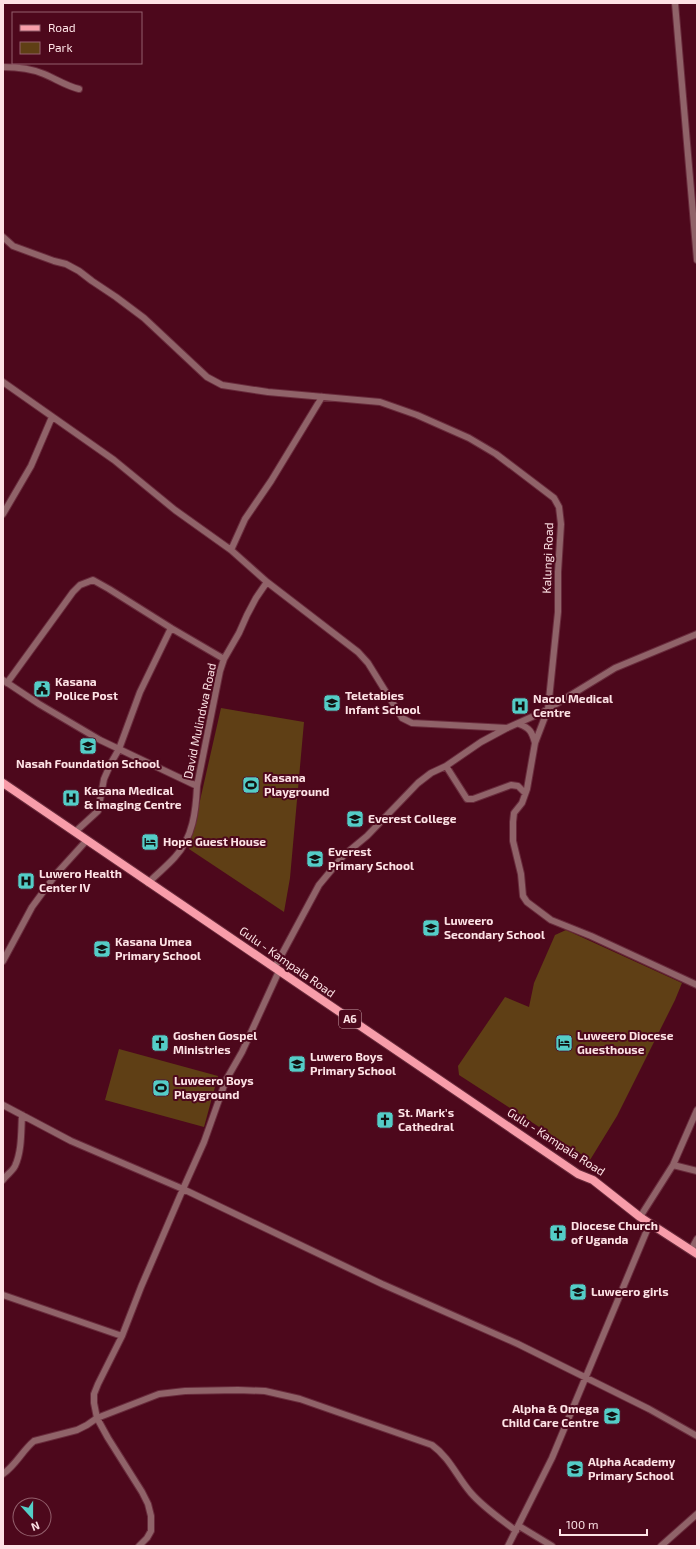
<svg xmlns="http://www.w3.org/2000/svg" width="700" height="1549" font-family="'Exo 2',sans-serif">
  <style>
    .green { fill: #5f3f15 }
    .lines { fill: none; stroke-linecap: round; stroke-linejoin: round }
    .minor-casing { stroke: #692b3c; stroke-width: 8 }
    .major-casing { stroke: #692b3c; stroke-width: 10 }
    .minor { stroke: #906369; stroke-width: 6 }
    .major { stroke: #f89daa; stroke-width: 8 }
    .labels { text-anchor: middle; stroke-width: 4; stroke-linejoin: round; paint-order: stroke }
    .shield { fill: #4d081c; stroke: #c8a1a9; stroke-width: 1 }
    .shield-label { font-size: 11px; font-weight: bold; fill: #fde2e5 }
    .street-label { font-size: 12px; fill: #fde2e5; stroke: #4d081c }
    .poi-label { font-size: 12px; font-weight: bold; fill: #fde2e5; stroke: #4d081c; text-anchor: start }
  </style>
  <rect width="100%" height="100%" fill="#4d081c"/>
  <!-- green -->
  <path class="green" d="M 221,708 L 304,722 L 290,878 L 284,912 L 189,849 Z
    M 566,930 L 682,983 L 675,1000 L 617,1116 L 590,1160 L 459,1075 L 458,1066 L 505,997 L 529,1007 L 534,983 L 555,935 Z
    M 119,1049 L 218,1076 L 204,1127 L 105,1100 Z"/>
  <g class="lines">
    <defs>
      <path id="minor" d="M 675,3 L 697,260
        M 3,67 C 18,67 30,68 44,74 C 56,79 66,86 79,89
        M 3,237 L 13,246 L 54,261 L 66,264 L 79,271 L 92,281 L 116,297 L 144,318 L 207,377 L 222,385 L 268,392 L 380,402 L 417,415 L 469,438 L 496,454 L 554,498 L 559,507 L 561,524 L 558,572 L 558,612 L 548,709 L 535,743 L 527,789 L 522,803 L 514,813 L 513,822 L 513,841 L 521,874 L 523,896 L 527,902 L 551,920 L 591,936 L 697,985
        M 3,382 L 114,460 L 175,510 L 231,550 L 267,582 L 358,652 L 368,663 L 402,718 L 412,723 L 507,728
        M 3,514 L 31,466 L 52,417
        M 231,550 L 245,519 L 271,481 L 322,397
        M 3,680 L 39,704 L 100,740 L 197,786
        M 7,683 L 73,592 L 80,585 L 93,580 L 109,589 L 171,628 L 224,659
        M 519,724 C 530,728 532,732 535,743
        M 446,766 L 467,799 L 473,799 L 511,785 L 518,786 L 525,793
        M 75,832 L 98,811 L 104,779 L 111,763 L 119,749 L 140,692 L 171,628
        M 148,883 C 157,874 167,866 175,857 C 193,838 196,810 197,786 L 220,671 L 224,659 L 239,633 L 247,615 L 256,598 L 267,582
        M 3,961 L 32,907 L 57,873 L 87,840
        M 275,967 L 319,885 L 344,855 L 367,836 L 418,783 L 431,773 L 446,766 L 481,742 L 507,728 L 543,712 L 615,668 L 697,634
        M 3,1105 L 71,1141 L 183,1189 L 382,1284 L 518,1344 L 649,1409 L 697,1436
        M 673,1165 L 697,1171
        M 3,1180 C 6,1175 12,1172 15,1166 C 22,1151 21,1131 22,1115
        M 640,1217 L 673,1165 L 697,1110
        M 691,1250 L 697,1239
        M 3,1295 L 122,1336
        M 3,1474 C 16,1465 22,1451 34,1441 L 77,1430 L 87,1425 L 97,1418 L 159,1394 L 185,1391 L 238,1390 L 265,1391 L 300,1399 L 432,1445 C 450,1458 457,1477 471,1493 C 484,1508 501,1519 516,1531
        M 519,1526 L 552,1546
        M 139,1546 L 147,1538 L 151,1531 L 151,1516 L 148,1504 L 142,1492 L 108,1438 L 97,1418 L 94,1403 L 94,1394 L 98,1384 L 122,1336 L 141,1287 L 183,1189 L 204,1142 L 226,1080 L 242,1052 L 279,971
        M 508,1546 L 552,1458 L 650,1223
        M 661,1546 L 697,1514"/>
      <path id="major" d="M 3,783 L 578,1174 L 593,1180 L 640,1217 L 697,1254"/>
    </defs>
    <!-- minor casing -->
    <use href="#minor" class="minor-casing"/>
    <!-- major casing -->
    <use href="#major" class="major-casing"/>
    <!-- minor -->
    <use href="#minor" class="minor"/>
    <!-- major -->
    <use href="#major" class="major"/>
  </g>
  <!-- icons -->
  <defs>
    <symbol id="civic-square" viewBox="-11 -11 22 22"><rect x="-9" y="-9" width="18" height="18" rx="4" fill="#54cdc7" stroke="#4d081c"/><path d="M-.6-6.5H3V-4.5H.6V-3L4-1V1h2V6H-6V1h2V-1L-.6-3ZM-1.2 2.5V6h2.4V2.5Z" fill="#111"/></symbol>
    <symbol id="school-square" viewBox="-11 -11 22 22"><rect x="-9" y="-9" width="18" height="18" rx="4" fill="#54cdc7" stroke="#4d081c"/><path d="M0-5L7-2L0 1L-7-2ZM-4 1L0 2.5L4 1V4Q0 6-4 4Z" fill="#111"/></symbol>
    <symbol id="hospital-square" viewBox="-11 -11 22 22"><rect x="-9" y="-9" width="18" height="18" rx="4" fill="#54cdc7" stroke="#4d081c"/><path d="M-5-5h3v3.5h4V-5h3V5h-3V1.5h-4V5h-3Z" fill="#111"/></symbol>
    <symbol id="stadium-square" viewBox="-11 -11 22 22"><rect x="-9" y="-9" width="18" height="18" rx="4" fill="#54cdc7" stroke="#4d081c"/><path d="M0-5a6.5 5 0 1 0 0 10a6.5 5 0 1 0 0-10ZM-3.5-1.8h7v3.6h-7Z" fill="#111"/></symbol>
    <symbol id="hotel-square" viewBox="-11 -11 22 22"><rect x="-9" y="-9" width="18" height="18" rx="4" fill="#54cdc7" stroke="#4d081c"/><path d="M-6-4.5h1.5V1H6V5H4.5V3h-9V5H-6ZM-4 0a1.8 1.8 0 1 1 3.6 0ZM.5 0V-2.5h3Q6-2.5 6 0Z" fill="#111"/></symbol>
    <symbol id="church-square" viewBox="-11 -11 22 22"><rect x="-9" y="-9" width="18" height="18" rx="4" fill="#54cdc7" stroke="#4d081c"/><path d="M-1.2-6h2.4v3.5h3.3v2.4h-3.3V6h-2.4V-.1h-3.3v-2.4h3.3Z" fill="#111"/></symbol>
  </defs>
  <g fill-rule="evenodd">
    <use href="#civic-square" x="32" y="679" width="20" height="20"/>
    <use href="#school-square" x="322" y="693" width="20" height="20"/>
    <use href="#hospital-square" x="510" y="696" width="20" height="20"/>
    <use href="#school-square" x="78" y="736" width="20" height="20"/>
    <use href="#stadium-square" x="241" y="775" width="20" height="20"/>
    <use href="#hospital-square" x="61" y="788" width="20" height="20"/>
    <use href="#school-square" x="345" y="809" width="20" height="20"/>
    <use href="#hotel-square" x="140" y="832" width="20" height="20"/>
    <use href="#school-square" x="305" y="849" width="20" height="20"/>
    <use href="#hospital-square" x="16" y="871" width="20" height="20"/>
    <use href="#school-square" x="421" y="918" width="20" height="20"/>
    <use href="#school-square" x="92" y="939" width="20" height="20"/>
    <use href="#church-square" x="150" y="1033" width="20" height="20"/>
    <use href="#hotel-square" x="554" y="1033" width="20" height="20"/>
    <use href="#school-square" x="287" y="1054" width="20" height="20"/>
    <use href="#stadium-square" x="151" y="1078" width="20" height="20"/>
    <use href="#church-square" x="375" y="1110" width="20" height="20"/>
    <use href="#church-square" x="548" y="1223" width="20" height="20"/>
    <use href="#school-square" x="568" y="1282" width="20" height="20"/>
    <use href="#school-square" x="602" y="1406" width="20" height="20"/>
    <use href="#school-square" x="565" y="1459" width="20" height="20"/>
  </g>
  <g class="labels">
    <!-- shield labels -->
    <rect class="shield" x="339" y="1010" width="22" height="18" rx="3"/>
    <g class="shield-label">
      <text x="350" y="1023">A6</text>
    </g>
    <!-- street labels -->
    <g class="street-label">
      <text transform="translate(548 558) rotate(-88)" y="4">Kalungi Road</text>
      <text transform="translate(200 721) rotate(-78)" y="4">David Mulindwa Road</text>
      <text transform="translate(287 962) rotate(35)" y="4">Gulu - Kampala Road</text>
      <text transform="translate(556 1142) rotate(33)" y="4">Gulu - Kampala Road</text>
    </g>
    <!-- poi labels -->
    <g class="poi-label">
      <text x="55" y="686">Kasana<tspan x="55" dy="14">Police Post</tspan></text>
      <text x="345" y="700">Teletabies<tspan x="345" dy="14">Infant School</tspan></text>
      <text x="533" y="703">Nacol Medical<tspan x="533" dy="14">Centre</tspan></text>
      <text x="88" y="768" text-anchor="middle">Nasah Foundation School</text>
      <text x="264" y="782">Kasana<tspan x="264" dy="14">Playground</tspan></text>
      <text x="84" y="795">Kasana Medical<tspan x="84" dy="14">&amp; Imaging Centre</tspan></text>
      <text x="368" y="823">Everest College</text>
      <text x="163" y="846">Hope Guest House</text>
      <text x="328" y="856">Everest<tspan x="328" dy="14">Primary School</tspan></text>
      <text x="39" y="878">Luwero Health<tspan x="39" dy="14">Center IV</tspan></text>
      <text x="444" y="925">Luweero<tspan x="444" dy="14">Secondary School</tspan></text>
      <text x="115" y="946">Kasana Umea<tspan x="115" dy="14">Primary School</tspan></text>
      <text x="173" y="1040">Goshen Gospel<tspan x="173" dy="14">Ministries</tspan></text>
      <text x="577" y="1040">Luweero Diocese<tspan x="577" dy="14">Guesthouse</tspan></text>
      <text x="310" y="1061">Luwero Boys<tspan x="310" dy="14">Primary School</tspan></text>
      <text x="174" y="1085">Luweero Boys<tspan x="174" dy="14">Playground</tspan></text>
      <text x="398" y="1117">St. Mark's<tspan x="398" dy="14">Cathedral</tspan></text>
      <text x="571" y="1230">Diocese Church<tspan x="571" dy="14">of Uganda</tspan></text>
      <text x="591" y="1296">Luweero girls</text>
      <text x="599" y="1413" text-anchor="end">Alpha &amp; Omega<tspan x="599" dy="14">Child Care Centre</tspan></text>
      <text x="588" y="1466">Alpha Academy<tspan x="588" dy="14">Primary School</tspan></text>
    </g>
  </g>
  <!-- border -->
  <rect width="700" height="1549" fill="none" stroke="#fde2e5" stroke-width="8"/>
  <!-- legend -->
  <rect x="12" y="12" width="130" height="52" fill="#4d081c" stroke="#935f6c"/>
  <rect x="20" y="25" width="20" height="6" fill="#f89daa" stroke="#935f6c"/>
  <text x="48" y="32" font-size="12" fill="#fde2e5">Road</text>
  <rect x="20" y="42" width="20" height="12" fill="#5f3f15" stroke="#935f6c"/>
  <text x="48" y="52" font-size="12" fill="#fde2e5">Park</text>
  <!-- north arrow -->
  <g transform="translate(32 1517) rotate(159)"><circle r="19" fill="#4d081c" stroke="#935f6c"/>
  <path d="M0-3L7 15L0 10L-7 15Z" fill="#54cdc7"/>
  <text y="-6" font-size="11" font-weight="bold" text-anchor="middle" fill="#fde2e5">N</text>
  </g>
  <!-- scale -->
  <path d="M560 1529v6h87v-6" fill="none" stroke="#fde2e5" stroke-width="2"/>
  <text x="566" y="1529" font-size="12" fill="#fde2e5" stroke="#4d081c" stroke-width="3" paint-order="stroke">100 m</text>
</svg>
